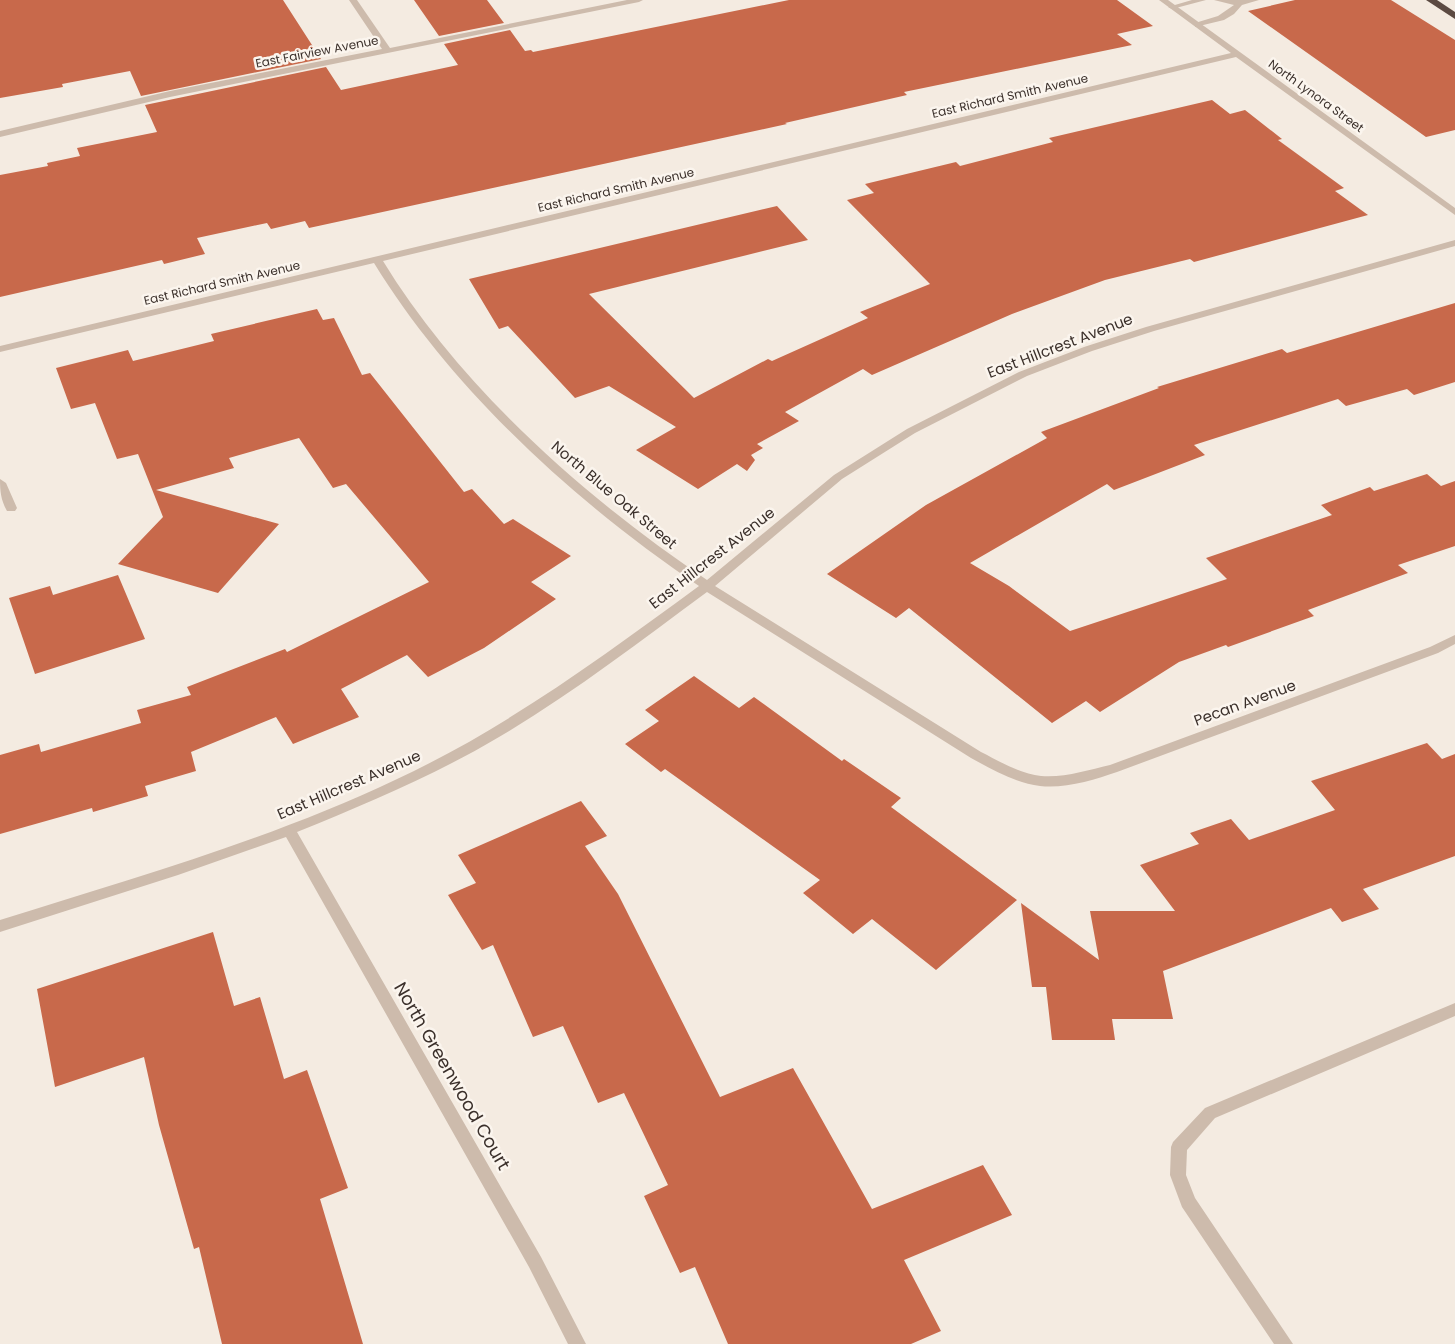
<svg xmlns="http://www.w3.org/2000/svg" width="1455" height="1344" font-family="Poppins,sans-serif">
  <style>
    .building { fill: #c8694b }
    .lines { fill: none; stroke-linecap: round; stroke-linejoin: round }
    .service { fill: #cdbbac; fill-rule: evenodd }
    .minor { fill: #cdbbac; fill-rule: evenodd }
    .motorway { fill: #5c4a42; fill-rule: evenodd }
    .labels { text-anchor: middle; stroke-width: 5; stroke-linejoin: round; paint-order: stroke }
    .far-street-label { font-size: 12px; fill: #3b302b; stroke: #fbf5ee }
    .street-label { font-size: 15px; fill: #3b302b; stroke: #fbf5ee }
    .near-street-label { font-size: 18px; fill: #3b302b; stroke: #fbf5ee }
  </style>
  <rect width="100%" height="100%" fill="#f4ebe1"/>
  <!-- building -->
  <path class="building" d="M 0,0 L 283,0 L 321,59 L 141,96 L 130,71 L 62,84 L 63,87 L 0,98 Z
    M 414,0 L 487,0 L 504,23 L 439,36 Z
    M 789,0 L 1117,0 L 1153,26 L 1117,34 L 1132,45 L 904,92 L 907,95 L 785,123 L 787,124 L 309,228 L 305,221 L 271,229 L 267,223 L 197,238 L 205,254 L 164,264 L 162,260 L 0,297 L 0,175 L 48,166 L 47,163 L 80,156 L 77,148 L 157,132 L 145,105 L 326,67 L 341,90 L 458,65 L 444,44 L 510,30 L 525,51 L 531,50 L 533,52 Z
    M 1295,0 L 1391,0 L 1455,40 L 1455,130 L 1426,137 L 1248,11 Z
    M 1212,100 L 1230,114 L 1245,110 L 1282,139 L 1278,140 L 1344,188 L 1335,191 L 1368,215 L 1194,262 L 1190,259 L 1105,280 L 1012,314 L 872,375 L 863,369 L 785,412 L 799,421 L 757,444 L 763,448 L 751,455 L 755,460 L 747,471 L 737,464 L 698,489 L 636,450 L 676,427 L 609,386 L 575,398 L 508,326 L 499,329 L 469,279 L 777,206 L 808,240 L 589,294 L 694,398 L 768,359 L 772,361 L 868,318 L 860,312 L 930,284 L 847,200 L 874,193 L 865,184 L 956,162 L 960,166 L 1053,142 L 1049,138 Z
    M 1455,303 L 1455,382 L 1414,395 L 1407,389 L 1346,406 L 1338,399 L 1194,445 L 1205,455 L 1114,490 L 1107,484 L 970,563 L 1009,586 L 1070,631 L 1227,579 L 1206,558 L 1332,515 L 1321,505 L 1370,487 L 1374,491 L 1427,474 L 1441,486 L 1455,481 L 1455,546 L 1398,565 L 1408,573 L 1308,610 L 1314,616 L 1228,647 L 1226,645 L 1179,662 L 1100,712 L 1086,701 L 1052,723 L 909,608 L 896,618 L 827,574 L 926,505 L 1047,438 L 1041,432 L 1159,388 L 1157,387 L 1282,349 L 1287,353 Z
    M 317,309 L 323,320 L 334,318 L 362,375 L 370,373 L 464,492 L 472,489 L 504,524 L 513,519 L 571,556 L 531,582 L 556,599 L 484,648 L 428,677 L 407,655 L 341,689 L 359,717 L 293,744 L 276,717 L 191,752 L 196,771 L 145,786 L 148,796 L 93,812 L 92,808 L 0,834 L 0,755 L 39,744 L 41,752 L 141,723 L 137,710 L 191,695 L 187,687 L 285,649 L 287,652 L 429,582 L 346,484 L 333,488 L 299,438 L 229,458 L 234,468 L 156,490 L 279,524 L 218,593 L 118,564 L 163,517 L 138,454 L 117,459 L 95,403 L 71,409 L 56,368 L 128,350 L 133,361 L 214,341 L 211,334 Z
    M 118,575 L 145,639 L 35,674 L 9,598 L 50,586 L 53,595 Z
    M 694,676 L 739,708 L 754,697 L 842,761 L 844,759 L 901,798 L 891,807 L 1017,900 L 936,970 L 872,919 L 853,934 L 803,893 L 820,880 L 665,769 L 661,772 L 625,744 L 659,721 L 645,710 Z
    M 1427,743 L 1442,759 L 1455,754 L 1455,856 L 1363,889 L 1379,909 L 1342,922 L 1331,908 L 1163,971 L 1173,1019 L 1112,1019 L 1115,1040 L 1052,1040 L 1046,987 L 1032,987 L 1021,903 L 1099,960 L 1090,911 L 1175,911 L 1140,865 L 1199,844 L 1190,833 L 1231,819 L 1249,840 L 1335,810 L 1311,781 Z
    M 581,801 L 607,836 L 585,846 L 618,894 L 720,1097 L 793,1068 L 872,1209 L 983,1165 L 1012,1215 L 904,1260 L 941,1331 L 911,1344 L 728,1344 L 695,1267 L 680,1273 L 644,1196 L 668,1185 L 624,1093 L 598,1103 L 563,1026 L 533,1037 L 493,945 L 482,950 L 448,895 L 476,883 L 458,855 Z
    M 213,932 L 234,1006 L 260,997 L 284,1079 L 307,1070 L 348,1188 L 320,1199 L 363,1344 L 222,1344 L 199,1247 L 194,1249 L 159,1125 L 144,1057 L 55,1087 L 37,989 Z"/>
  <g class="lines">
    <!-- service -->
    <path class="service" d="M 1192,0 L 1206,0 L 1172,9 L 1168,7 Z
      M 1214,0 L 1259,0 L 1242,5 L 1234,14 L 1224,20 L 1195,27 L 1195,23 L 1218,16 L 1234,5 Z
      M 1455,1003 L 1455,1016 L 1215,1118 L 1187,1150 L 1186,1175 L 1195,1198 L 1293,1344 L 1274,1344 L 1182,1207 L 1170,1175 L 1171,1147 L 1173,1142 L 1205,1108 Z"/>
    <!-- minor -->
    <path class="minor" d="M 349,0 L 357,0 L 390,48 L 627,0 L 643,0 L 639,2 L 170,97 L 0,137 L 0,131 L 170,91 L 382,49 Z
      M 1159,0 L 1168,0 L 1455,208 L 1455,215 L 1236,57 L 383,261 C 460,387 585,498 707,580 L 834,475 L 907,429 L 1019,372 L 1084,347 L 1146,327 L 1455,240 L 1455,246 L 1154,331 L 1092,351 L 1027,376 L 915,433 L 842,479 L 715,586 L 981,752 C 999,761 1020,774 1041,776 C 1064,778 1088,770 1110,765 L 1430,647 L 1455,635 L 1455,644 L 1438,653 L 1117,772 C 1094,780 1064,789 1040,786 C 1016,783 993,770 971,758 L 707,592 C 639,642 572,694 499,737 C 435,775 366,804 297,832 L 541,1257 L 586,1344 L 568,1344 L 529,1267 L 286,837 L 178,875 L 0,932 L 0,920 C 131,879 271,839 395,780 C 505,729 602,657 699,586 C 576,503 452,390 374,263 L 0,352 L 0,346 L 1231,53 Z
      M 0,479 L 6,483 L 17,508 L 15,511 L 7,511 C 1,500 0,492 0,479 Z"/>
    <!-- motorway -->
    <path class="motorway" d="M 1426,0 L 1437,0 L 1455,12 L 1455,19 Z"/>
  </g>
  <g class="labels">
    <!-- far-street labels -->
    <g class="far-street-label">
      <text transform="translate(317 52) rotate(-11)" y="4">East Fairview Avenue</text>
      <text transform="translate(1010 96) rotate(-13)" y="4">East Richard Smith Avenue</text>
      <text transform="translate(1316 96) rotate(36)" y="4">North Lynora Street</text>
      <text transform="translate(616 190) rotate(-13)" y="4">East Richard Smith Avenue</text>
      <text transform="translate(222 283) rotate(-13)" y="4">East Richard Smith Avenue</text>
    </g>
    <!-- street labels -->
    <g class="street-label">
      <text transform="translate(1060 346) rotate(-21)" y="5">East Hillcrest Avenue</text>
      <text transform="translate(614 495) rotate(40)" y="5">North Blue Oak Street</text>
      <text transform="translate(712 558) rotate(-38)" y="5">East Hillcrest Avenue</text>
      <text transform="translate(1245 703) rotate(-20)" y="5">Pecan Avenue</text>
      <text transform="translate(349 785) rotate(-23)" y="5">East Hillcrest Avenue</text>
    </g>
    <!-- near-street labels -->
    <g class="near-street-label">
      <text transform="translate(452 1076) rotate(60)" y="6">North Greenwood Court</text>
    </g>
  </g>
</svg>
